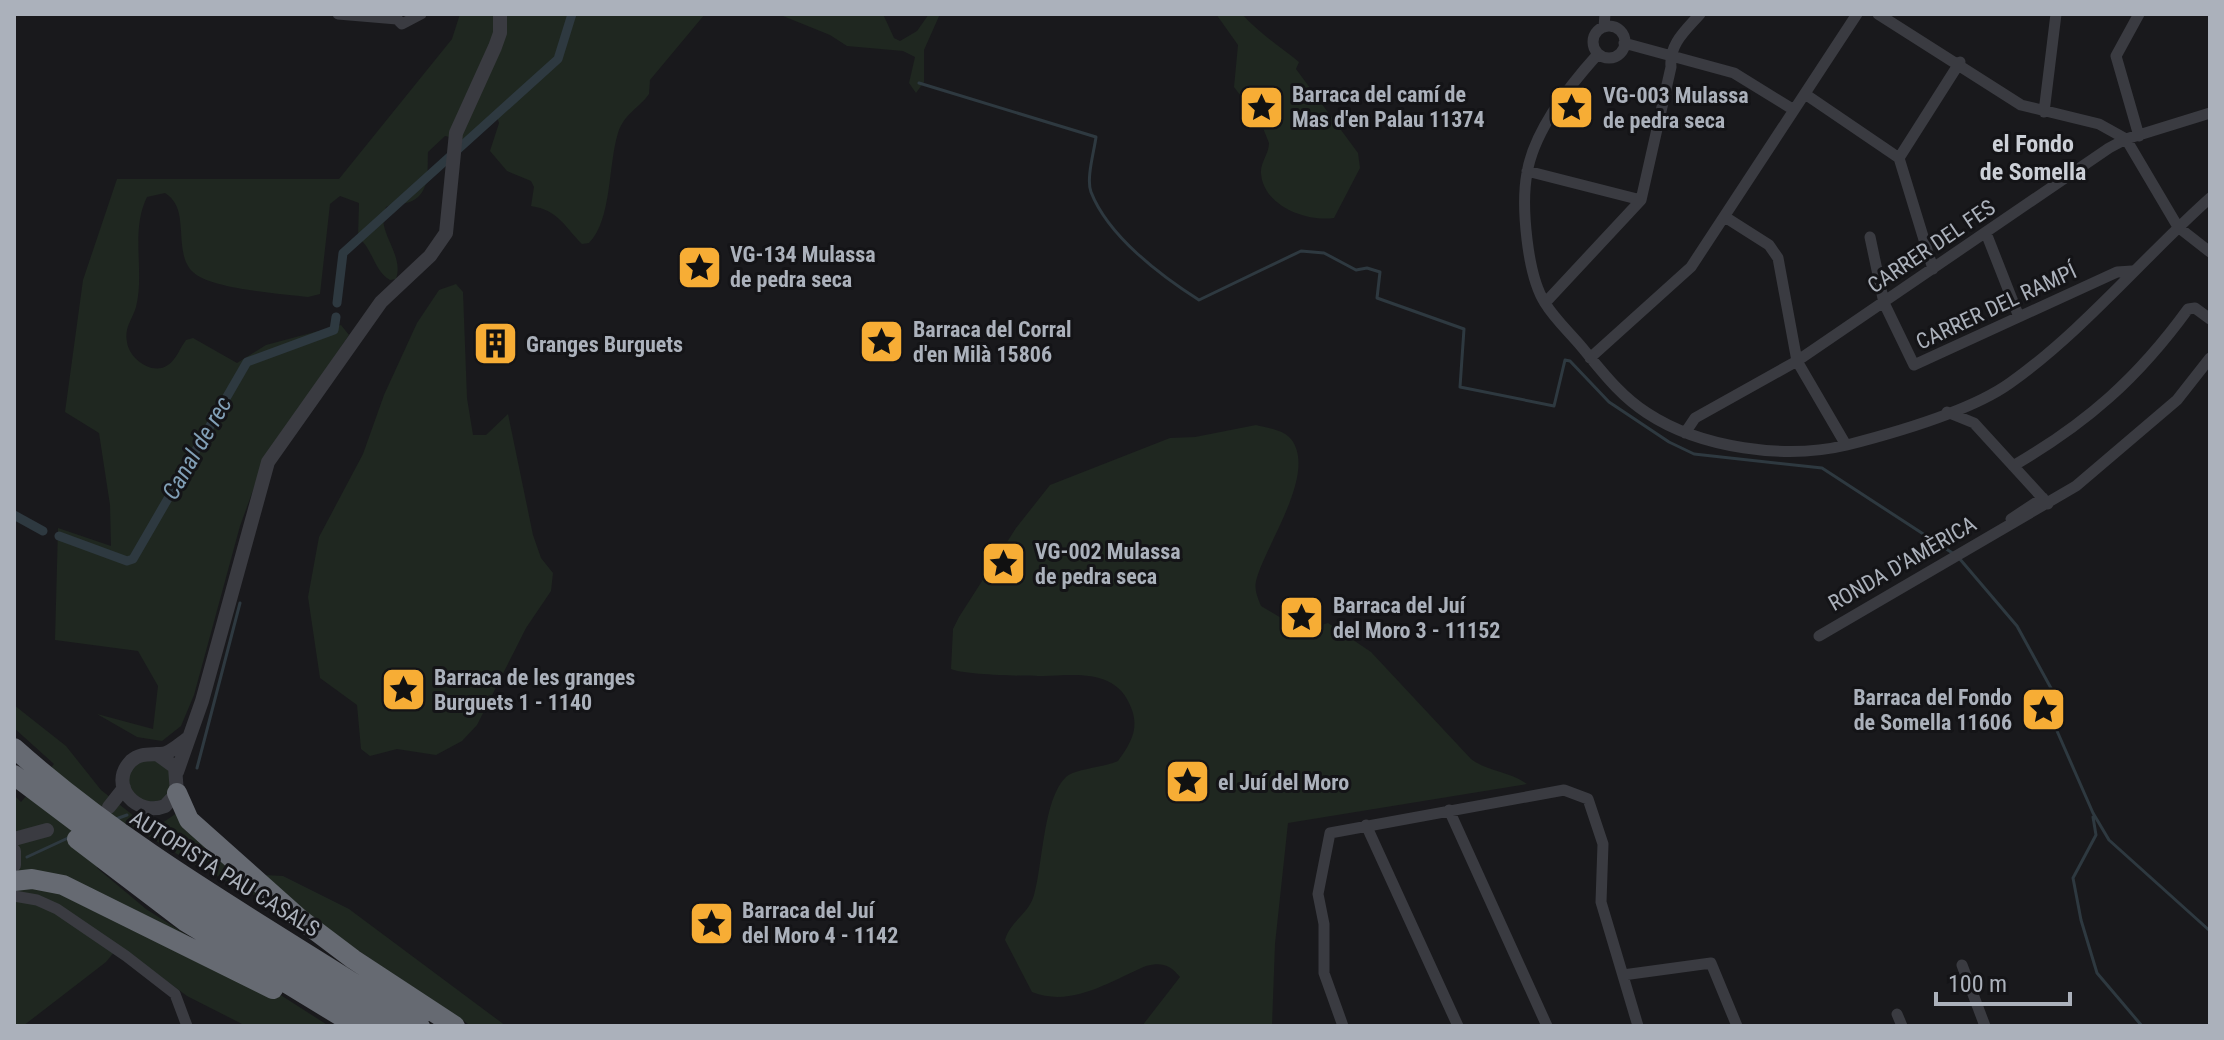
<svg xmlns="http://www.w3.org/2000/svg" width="2224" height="1040" font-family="'Roboto Condensed',sans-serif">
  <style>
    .green { fill: #1f2720 }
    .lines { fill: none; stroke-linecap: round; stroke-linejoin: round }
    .stream { stroke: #2e3940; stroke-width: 3 }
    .canal { stroke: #2e3940; stroke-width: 9 }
    .minor { stroke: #3a3b41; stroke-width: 11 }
    .tertiary { stroke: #3a3b41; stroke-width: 14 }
    .motorway { stroke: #666a72; stroke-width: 20 }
    .labels { text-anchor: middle; stroke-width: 6; stroke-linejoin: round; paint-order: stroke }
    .poi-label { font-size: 22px; font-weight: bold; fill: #abb1bb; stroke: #141417; text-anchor: start }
    .street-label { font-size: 22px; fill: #abb1bb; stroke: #141417 }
    .neighbourhood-label { font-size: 24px; font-weight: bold; fill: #ccd0d7; stroke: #141417 }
    .water-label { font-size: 24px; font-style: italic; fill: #82a0b7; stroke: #141417 }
  </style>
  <rect width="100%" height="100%" fill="#19191c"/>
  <!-- green -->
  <path class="green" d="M 460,14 L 705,14 L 650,80 L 649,94 C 639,108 624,114 618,133 C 608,165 612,220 589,243 L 582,244 C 564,226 558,210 531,206 L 534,187 L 531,181 L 507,171 L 490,151 L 499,123 L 497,117 L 491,116 L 468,141 L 445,136 L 428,152 C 427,168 431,192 412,201 C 404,205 395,202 386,207 C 374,231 405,253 396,279 L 390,280 C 374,271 373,249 358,237 L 359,203 L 340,196 L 330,204 L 320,294 L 308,297 C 282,294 210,289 193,272 C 182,262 182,245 181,231 C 180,216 179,202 165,193 L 147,197 C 130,231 145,272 136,307 C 132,320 124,328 127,342 C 129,359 153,376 168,365 C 176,360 180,348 186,340 L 193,338 L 237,363 L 266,345 L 341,325 L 349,335 L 264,460 L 240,526 L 194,695 L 181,726 L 162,741 L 137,737 L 97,714 L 153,729 L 158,686 L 138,651 L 55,640 L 58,528 L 111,546 L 110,505 L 99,433 L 65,412 L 83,280 L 117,179 L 339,179 L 452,39 Z
    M 778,14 L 883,14 L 894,38 L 900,41 L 917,31 L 929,14 L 940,14 L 924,50 L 924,82 L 916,93 L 909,83 L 915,57 L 903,51 L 847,46 L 830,35 Z
    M 1216,14 L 1242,14 C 1258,32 1280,47 1299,62 L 1296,69 L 1358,153 L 1360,168 L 1334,218 C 1307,222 1263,206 1261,173 C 1260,163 1269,154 1269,143 L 1261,123 L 1234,87 L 1238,45 Z
    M 456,284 L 463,292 L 467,398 L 473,435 L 486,435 L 508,414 L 533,535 L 541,558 L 553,573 L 551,591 L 526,628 L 477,725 L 462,741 L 436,755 L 397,749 L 370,756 L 361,749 L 357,705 L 320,678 L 308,597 L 319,537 L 363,454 L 384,395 L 417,323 L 439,290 Z
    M 1256,425 C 1267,428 1283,429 1291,439 C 1318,473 1264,547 1256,581 C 1254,590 1258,598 1261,606 L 1303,631 L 1328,623 L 1371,652 L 1471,759 C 1488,772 1509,771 1527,784 L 1288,823 L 1275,944 L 1272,1026 L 1142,1026 L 1180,977 C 1170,965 1162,962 1146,966 C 1110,981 1072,1008 1032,992 L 1005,940 C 1010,921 1029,914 1034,895 C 1043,864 1043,799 1066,777 C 1074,769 1106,767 1118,761 C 1130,744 1139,730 1132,710 C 1118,668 1076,675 1043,676 C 1024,676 965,675 951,669 L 953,629 L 959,617 L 1016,528 L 1050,485 L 1170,438 L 1195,437 Z
    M 14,705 L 66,746 L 101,790 L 134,816 L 162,823 L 177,813 L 242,874 L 283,876 L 349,909 L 506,1026 L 471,1026 L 347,943 L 190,862 L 132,826 L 117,829 L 102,852 L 97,868 L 146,909 L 329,1026 L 246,1026 L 187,996 L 119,946 L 106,962 L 23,1026 L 14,1026 L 14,795 L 21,802 L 54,764 L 14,728 Z
    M128 781a22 22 0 1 1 44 0a22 22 0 1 1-44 0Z"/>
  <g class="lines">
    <!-- stream -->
    <path class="stream" d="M 919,83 L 1096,137 C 1094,152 1086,179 1091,192 C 1108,236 1161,276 1199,300 L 1301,251 L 1324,253 L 1356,270 L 1367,268 L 1380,272 L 1377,298 L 1464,329 L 1460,387 L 1554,406 L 1565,360 L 1570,361 L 1609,402 L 1669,442 L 1694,454 L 1822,468 L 1954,554
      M 1959,558 L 2017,626 L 2052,690 L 2050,715 L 2093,813 L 2109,840 L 2210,931
      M 197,768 L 240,603
      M 2093,817 L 2096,835 L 2073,878 L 2081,920 L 2097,973 L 2142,1026
      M 116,819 L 127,815
      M 27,857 L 68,838"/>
    <!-- canal -->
    <path class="canal" d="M 337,303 L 343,253 L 558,59 L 572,14
      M 14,515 L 43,531
      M 59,536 L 127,561 L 133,559 L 247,362 L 334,330 L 336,317"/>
    <!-- minor -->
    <path class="minor" d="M 338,14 L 397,19 L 402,24 L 421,14
      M 1878,14 L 2021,105 L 2099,124 L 2126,139 L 2178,227 L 2210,252
      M1593 42a16 16 0 1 1 32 0a16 16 0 1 1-32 0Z
      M 1604,27 L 1605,14
      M 1624,43 L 1734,73 L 1794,110
      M 1598,54 C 1570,85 1534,130 1527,173 C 1521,205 1527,275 1545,303 C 1554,318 1568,331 1580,345 C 1601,370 1619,395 1647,413 C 1700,448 1785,460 1847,445 C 1894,433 1971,411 2010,383 C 2081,333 2145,256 2210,198
      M 1805,94 L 1899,158 L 1933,269
      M 2044,112 L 2056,14
      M 2139,136 L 2116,56 L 2139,14
      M 1899,158 L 1960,62
      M 1527,171 L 1641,200
      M 1725,217 L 1769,245 L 1778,258 L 1797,361 L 1846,445
      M 1986,233 L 2019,317
      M 1870,237 L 1884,303 L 1914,365 L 2117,272 L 2132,271
      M 1545,303 L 1641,200 L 1671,67 C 1669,44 1685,31 1700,14
      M 1590,358 L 1691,267 L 1857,14
      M 1947,412 L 1974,423 L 2048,504
      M 1685,433 L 1695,418 L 1797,361 L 2109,148 L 2126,139 L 2210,113
      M 2013,466 C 2087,423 2138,378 2188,309 L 2195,308 L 2210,319
      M 2011,519 L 2043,498
      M 1819,636 L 2076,486 L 2177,400 L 2210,358
      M 1449,810 L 1547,1026
      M 1366,825 L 1458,1026
      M 14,896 L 37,900 L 57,909 L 126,956 L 175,994 L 187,1026
      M 1962,965 L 1985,1026
      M 1623,975 L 1711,963 L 1737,1026
      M 1897,1014 L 1902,1026
      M 1343,1026 L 1324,973 L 1324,924 L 1318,894 L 1330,833 L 1564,790 L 1588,799 L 1603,844 L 1601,902 L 1638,1026"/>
    <!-- tertiary -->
    <path class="tertiary" d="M 157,754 L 175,767 L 177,793 L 165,806 C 138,817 107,786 131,761 C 142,751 154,756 166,753 C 174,750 180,744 187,739
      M 177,772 L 202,701 L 268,462 L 381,302 L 430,256 L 446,233 L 456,133 L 495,47 L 500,33 L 500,14
      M 109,807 L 124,788
      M 14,839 L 47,830
      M 14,851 L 14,865"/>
    <!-- motorway -->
    <path class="motorway" d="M 14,748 C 137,858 283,935 420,1026
      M 14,775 L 144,873 L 389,1026
      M 177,793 L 189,820 L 300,919 L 353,959 L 455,1026
      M 77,839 L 186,922 L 357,1026
      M 14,881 L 32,879 L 63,885 L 273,989"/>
  </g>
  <!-- icons -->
  <defs>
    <symbol id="sight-square" viewBox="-11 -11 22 22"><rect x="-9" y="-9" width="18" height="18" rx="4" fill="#f7ad35" stroke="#141417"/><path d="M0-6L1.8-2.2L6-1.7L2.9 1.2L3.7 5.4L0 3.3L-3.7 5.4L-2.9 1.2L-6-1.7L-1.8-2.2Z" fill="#111"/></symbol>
    <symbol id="building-square" viewBox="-11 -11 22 22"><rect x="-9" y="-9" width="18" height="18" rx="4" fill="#f7ad35" stroke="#141417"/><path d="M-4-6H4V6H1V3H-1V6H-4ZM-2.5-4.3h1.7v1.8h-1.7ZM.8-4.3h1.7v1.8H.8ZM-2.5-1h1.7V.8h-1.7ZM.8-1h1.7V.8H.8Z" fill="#111"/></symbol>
  </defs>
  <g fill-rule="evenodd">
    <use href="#sight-square" x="1236" y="82" width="51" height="51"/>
    <use href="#sight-square" x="1546" y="82" width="51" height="51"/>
    <use href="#sight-square" x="674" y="242" width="51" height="51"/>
    <use href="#sight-square" x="856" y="316" width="51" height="51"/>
    <use href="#building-square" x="470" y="318" width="51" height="51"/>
    <use href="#sight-square" x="978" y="538" width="51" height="51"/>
    <use href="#sight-square" x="1276" y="592" width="51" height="51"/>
    <use href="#sight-square" x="378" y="664" width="51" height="51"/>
    <use href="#sight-square" x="2018" y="684" width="51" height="51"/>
    <use href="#sight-square" x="1162" y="756" width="51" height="51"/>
    <use href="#sight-square" x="686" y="898" width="51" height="51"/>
  </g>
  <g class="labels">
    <!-- poi labels -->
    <g class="poi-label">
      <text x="1292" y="102">Barraca del camí de<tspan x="1292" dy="25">Mas d'en Palau 11374</tspan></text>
      <text x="1603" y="103">VG-003 Mulassa<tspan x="1603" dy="25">de pedra seca</tspan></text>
      <text x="730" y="262">VG-134 Mulassa<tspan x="730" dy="25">de pedra seca</tspan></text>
      <text x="913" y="337">Barraca del Corral<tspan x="913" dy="25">d'en Milà 15806</tspan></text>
      <text x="526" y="352">Granges Burguets</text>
      <text x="1035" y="559">VG-002 Mulassa<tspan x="1035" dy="25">de pedra seca</tspan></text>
      <text x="1333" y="613">Barraca del Juí<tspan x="1333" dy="25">del Moro 3 - 11152</tspan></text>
      <text x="434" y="685">Barraca de les granges<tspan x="434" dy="25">Burguets 1 - 1140</tspan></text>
      <text x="2012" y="705" text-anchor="end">Barraca del Fondo<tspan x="2012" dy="25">de Somella 11606</tspan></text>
      <text x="1218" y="790">el Juí del Moro</text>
      <text x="742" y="918">Barraca del Juí<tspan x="742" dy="25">del Moro 4 - 1142</tspan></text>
    </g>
    <!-- street labels -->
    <g class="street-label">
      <text transform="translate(1931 246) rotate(-34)" y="8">CARRER DEL FES</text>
      <text transform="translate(1996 306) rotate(-25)" y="8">CARRER DEL RAMPÍ</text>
      <text transform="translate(1902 563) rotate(-30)" y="8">RONDA D'AMÈRICA</text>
      <text transform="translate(225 873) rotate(32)" y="8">AUTOPISTA PAU CASALS</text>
    </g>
    <!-- neighbourhood labels -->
    <g class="neighbourhood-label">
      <text x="2033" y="152">el Fondo<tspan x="2033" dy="28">de Somella</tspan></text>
    </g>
    <!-- water labels -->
    <g class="water-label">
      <text transform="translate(197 448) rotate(-60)" y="8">Canal de rec</text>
    </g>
  </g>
  <!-- border -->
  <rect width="2224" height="1040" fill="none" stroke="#abb1bb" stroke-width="32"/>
  <!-- scale -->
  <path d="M1936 992v12h134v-12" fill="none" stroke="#abb1bb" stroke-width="4"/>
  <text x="1948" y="992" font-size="24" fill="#abb1bb" stroke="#141417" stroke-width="6" paint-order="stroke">100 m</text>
</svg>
